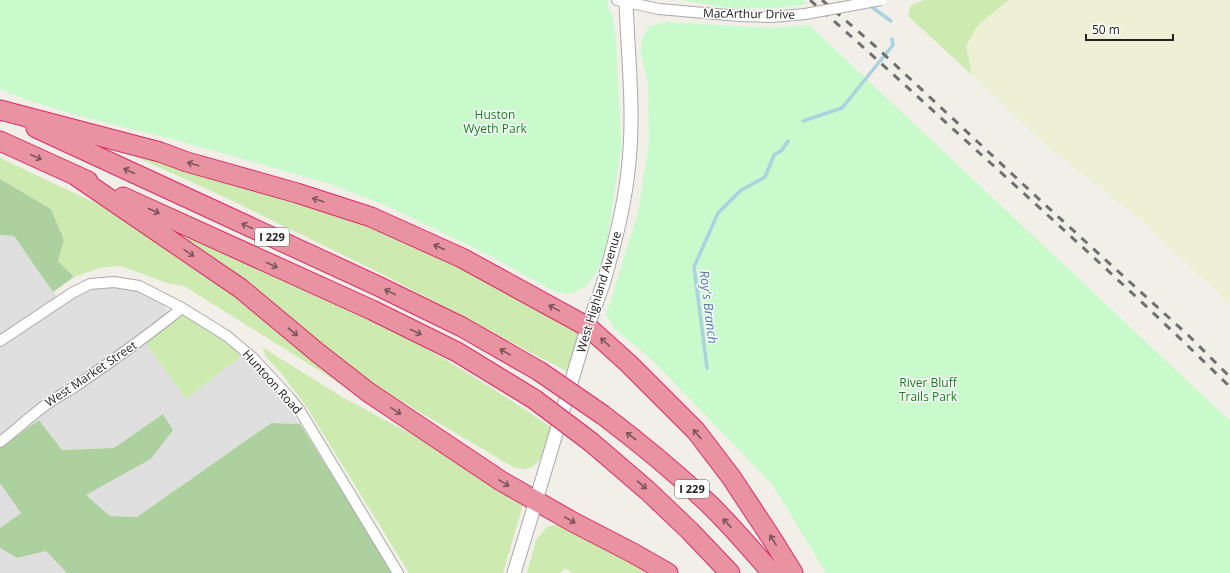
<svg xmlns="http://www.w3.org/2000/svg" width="1230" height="573" font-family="'Open Sans',sans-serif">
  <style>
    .residential { fill: #e0dfdf }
    .farmland { fill: #eef0d5 }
    .grass { fill: #cdebb0 }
    .forest { fill: #add19e }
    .park { fill: #c8facc }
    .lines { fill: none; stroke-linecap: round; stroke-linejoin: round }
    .stream { stroke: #aad3df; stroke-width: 3.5 }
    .minor-casing { stroke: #a9a9a9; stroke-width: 12 }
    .tertiary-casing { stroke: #a9a9a9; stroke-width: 15 }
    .motorway-casing { stroke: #dc2a67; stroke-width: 21 }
    .minor { stroke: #fff; stroke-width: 10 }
    .tertiary { stroke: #fff; stroke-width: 13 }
    .motorway { stroke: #e892a2; stroke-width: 19 }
    .rail { stroke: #707070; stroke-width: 3; stroke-dasharray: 8 8; stroke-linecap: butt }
    .minor-bridge-casing { stroke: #a9a9a9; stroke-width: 12; stroke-linecap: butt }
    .motorway-bridge-casing { stroke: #dc2a67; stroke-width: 21; stroke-linecap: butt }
    .minor-bridge { stroke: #fff; stroke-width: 10 }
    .motorway-bridge { stroke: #e892a2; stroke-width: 19 }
    .oneway { stroke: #7b545c }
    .labels { text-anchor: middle; stroke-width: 3; stroke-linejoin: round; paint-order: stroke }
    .shield { fill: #fff; stroke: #646464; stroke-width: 1 }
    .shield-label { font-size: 11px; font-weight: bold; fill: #222 }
    .street-label { font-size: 12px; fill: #222; stroke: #fff }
    .park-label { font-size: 12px; fill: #0c8416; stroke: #fff }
    .water-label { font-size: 13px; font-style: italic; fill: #4a7aab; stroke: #fff }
  </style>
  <rect width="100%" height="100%" fill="#f2efe9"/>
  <!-- residential -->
  <path class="residential" d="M 0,235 L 14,236 L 63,305 L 81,294 L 97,288 L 116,287 L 138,291 L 157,299 L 164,304 L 167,311 L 165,317 L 140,335 L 186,399 L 243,355 L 259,370 L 284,401 L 300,424 L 271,423 L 137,517 L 110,516 L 86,495 L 151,459 L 163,414 L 114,448 L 62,450 L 39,420 L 0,448 Z
    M 0,483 L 22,513 L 0,528 Z
    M 0,548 L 17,558 L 46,551 L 67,573 L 0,573 Z"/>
  <!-- farmland -->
  <path class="farmland" d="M 1009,0 L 1230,0 L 1230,304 L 1142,221 L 1047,146 L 972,75 L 966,46 L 978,25 Z"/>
  <!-- grass -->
  <path class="grass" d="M 924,0 L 1009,0 L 978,25 L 966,46 L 972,75 L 908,16 L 911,5 Z
    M 94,138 L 366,212 L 582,333 L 568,372 L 380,273 L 216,193 Z
    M 0,158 L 106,208 L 144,231 L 381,403 L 347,388 L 184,286 L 167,283 L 121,266 L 100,268 L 74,277 L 58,261 L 64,240 L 51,209 L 0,179 Z
    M 173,229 C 238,258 303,286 367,317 C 431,349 492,387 552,428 C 547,443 544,466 525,469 C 522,469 517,468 513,467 L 386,392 L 344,363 Z
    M 190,315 L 212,328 L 243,355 L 186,399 L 144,341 L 176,316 Z
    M 262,347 L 344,398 L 476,469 L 522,498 L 522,508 L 503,573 L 409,573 L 306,406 L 282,374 L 266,357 Z
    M 563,523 L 580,529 L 645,573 L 572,573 L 565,568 L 560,573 L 527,573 L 536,540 L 547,527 Z"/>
  <!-- forest -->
  <path class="forest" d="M 0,179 L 51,209 L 64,240 L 58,261 L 74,277 L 53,292 L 14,236 L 0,235 Z
    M 163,414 L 173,430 L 151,459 L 86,495 L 110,516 L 137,517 L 271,423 L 300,424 L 393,573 L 67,573 L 46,551 L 17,558 L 0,548 L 0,528 L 21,513 L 0,483 L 0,448 L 39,420 L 62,450 L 114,448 Z"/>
  <!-- park -->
  <path class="park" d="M 0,0 L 608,0 L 607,4 L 613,17 L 616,39 L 621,147 L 606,250 L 598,270 L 585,287 L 569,294 L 555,292 L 493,257 L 383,204 L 324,182 L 172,139 L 83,117 L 27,100 L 0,89 Z
    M 679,0 L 803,0 L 808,4 L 776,8 L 737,9 Z
    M 667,22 L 770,28 L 809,25 L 1230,421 L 1230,573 L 826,573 L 772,484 L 652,360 L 615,329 L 606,315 L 638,213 L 649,143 L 648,82 L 641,54 L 642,40 L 648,27 Z"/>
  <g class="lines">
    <!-- stream -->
    <path class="stream" d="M 869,5 L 891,21
      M 803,121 L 842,108 L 893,45 L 892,39
      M 707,368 L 694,267 L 718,213 L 740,191 L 765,177 L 774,155 L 782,150 L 788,141"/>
    <defs>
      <path id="minor" d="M 617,0 L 659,9 L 739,16 L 772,17
        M 0,341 L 72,293 L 90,284 L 114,282 L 139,286 L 182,308 L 227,336 L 253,358 L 289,397 L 300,411 L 398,573
        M 0,442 C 15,431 28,418 43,407 C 53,399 65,393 76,386 C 112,361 148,336 182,308"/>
      <path id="tertiary" d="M 514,573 C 539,492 563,411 587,329 C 592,314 598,299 603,284 C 614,247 624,209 628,171 C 635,115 628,58 626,2"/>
      <path id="motorway" d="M 0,110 L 160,152 L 187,162 L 297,193 L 371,217 L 462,258 L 588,327 L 628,363 L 696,431 L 731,477 L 772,539 L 793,573
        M 36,128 L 378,286 L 462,327 L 539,371
        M 0,141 L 88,181
        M 76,176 L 240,288 L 318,353 L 368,392 L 501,481 L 573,522 L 633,553 L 668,573
        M 123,197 L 372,310 L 457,352 L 534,399
        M 603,415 C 640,443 675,472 708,503 C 731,525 751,549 772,573
        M 591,442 L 648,491 L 690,531 L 730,573"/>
    </defs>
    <!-- minor casing -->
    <use href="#minor" class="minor-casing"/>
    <!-- tertiary casing -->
    <use href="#tertiary" class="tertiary-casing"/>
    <!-- motorway casing -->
    <use href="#motorway" class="motorway-casing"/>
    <!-- minor -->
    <use href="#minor" class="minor"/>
    <!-- tertiary -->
    <use href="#tertiary" class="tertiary"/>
    <!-- motorway -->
    <use href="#motorway" class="motorway"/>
    <!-- rail -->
    <path class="rail" d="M 810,0 C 873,55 934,112 996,168 C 1075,240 1154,312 1230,387
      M 822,0 L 875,46 L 1041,201 L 1189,336 L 1230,377"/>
    <defs>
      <path id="minor-bridge" d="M 772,17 L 805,14 L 881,0"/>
      <path id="motorway-bridge" d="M 539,371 L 603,415
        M 534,399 L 591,442"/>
    </defs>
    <!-- minor-bridge casing -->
    <use href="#minor-bridge" class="minor-bridge-casing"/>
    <!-- motorway-bridge casing -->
    <use href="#motorway-bridge" class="motorway-bridge-casing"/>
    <!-- minor-bridge -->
    <use href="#minor-bridge" class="minor-bridge"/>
    <!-- motorway-bridge -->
    <use href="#motorway-bridge" class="motorway-bridge"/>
  </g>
  <!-- one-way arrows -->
  <defs><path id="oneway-shaft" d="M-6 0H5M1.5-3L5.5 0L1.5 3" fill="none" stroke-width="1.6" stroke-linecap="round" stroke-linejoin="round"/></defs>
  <g class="oneway">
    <use href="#oneway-shaft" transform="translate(36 157) rotate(24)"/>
    <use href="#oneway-shaft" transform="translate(193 164) rotate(-163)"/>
    <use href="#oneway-shaft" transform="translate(129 171) rotate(-155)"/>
    <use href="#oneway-shaft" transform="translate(318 200) rotate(-162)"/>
    <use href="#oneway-shaft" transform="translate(154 211) rotate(24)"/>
    <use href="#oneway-shaft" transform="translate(247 226) rotate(-155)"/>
    <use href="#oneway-shaft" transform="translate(439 247) rotate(-156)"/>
    <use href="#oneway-shaft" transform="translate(189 253) rotate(34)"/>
    <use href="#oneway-shaft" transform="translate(272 265) rotate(24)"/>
    <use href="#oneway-shaft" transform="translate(390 292) rotate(-154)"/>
    <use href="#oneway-shaft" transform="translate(554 308) rotate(-151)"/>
    <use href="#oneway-shaft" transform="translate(293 332) rotate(40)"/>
    <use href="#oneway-shaft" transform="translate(416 332) rotate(26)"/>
    <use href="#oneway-shaft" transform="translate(605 342) rotate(-138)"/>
    <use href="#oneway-shaft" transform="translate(505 352) rotate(-151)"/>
    <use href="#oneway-shaft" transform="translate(396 411) rotate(34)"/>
    <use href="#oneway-shaft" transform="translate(697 434) rotate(-130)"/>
    <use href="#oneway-shaft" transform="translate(631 436) rotate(-143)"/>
    <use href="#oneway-shaft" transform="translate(504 483) rotate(31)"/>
    <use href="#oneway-shaft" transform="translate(642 485) rotate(41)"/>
    <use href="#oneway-shaft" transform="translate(570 520) rotate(29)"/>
    <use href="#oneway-shaft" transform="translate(727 523) rotate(-133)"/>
    <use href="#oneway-shaft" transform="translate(773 540) rotate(-122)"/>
  </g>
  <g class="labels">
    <!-- shield labels -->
    <g class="shield">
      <rect x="255" y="228" width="34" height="18" rx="3"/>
      <rect x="675" y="480" width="34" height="18" rx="3"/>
    </g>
    <g class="shield-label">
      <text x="272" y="241">I 229</text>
      <text x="692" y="493">I 229</text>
    </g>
    <!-- street labels -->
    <g class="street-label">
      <text transform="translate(749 14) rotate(1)" y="4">MacArthur Drive</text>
      <text transform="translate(599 292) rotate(-73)" y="4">West Highland Avenue</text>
      <text transform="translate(91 374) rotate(-34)" y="4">West Market Street</text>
      <text transform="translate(272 382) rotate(48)" y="4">Huntoon Road</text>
    </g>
    <!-- park labels -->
    <g class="park-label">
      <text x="495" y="119">Huston<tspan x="495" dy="14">Wyeth Park</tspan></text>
      <text x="928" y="387">River Bluff<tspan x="928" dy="14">Trails Park</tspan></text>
    </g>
    <!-- water labels -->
    <g class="water-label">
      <text transform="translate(709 307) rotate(83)" y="5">Roy's Branch</text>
    </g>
  </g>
  <!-- scale -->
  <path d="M1086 34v6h87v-6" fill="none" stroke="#222222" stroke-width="2"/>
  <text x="1092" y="34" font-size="12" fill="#222222" stroke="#ffffff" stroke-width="3" paint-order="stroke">50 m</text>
</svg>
